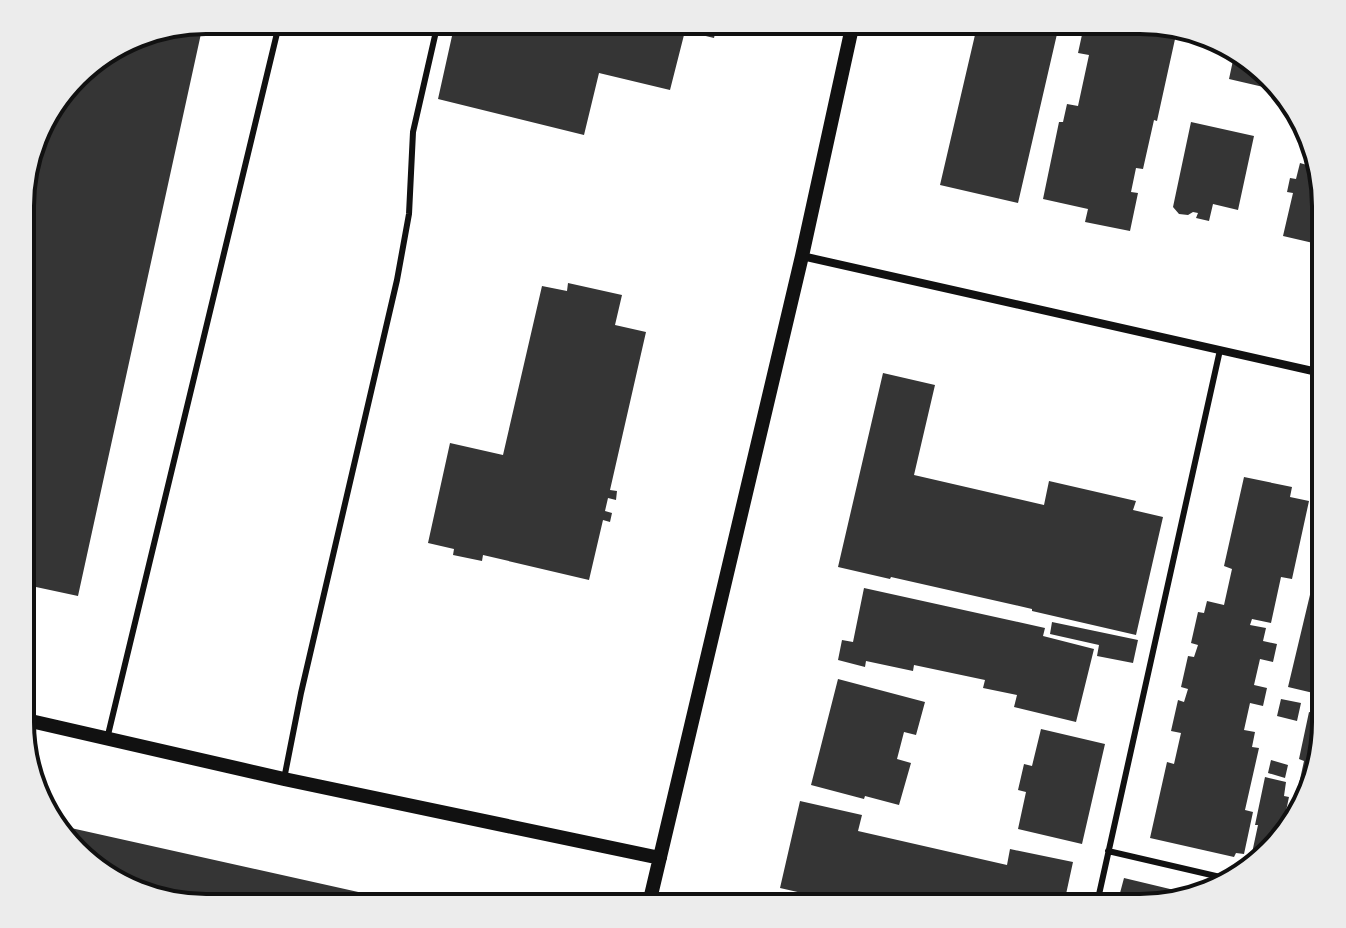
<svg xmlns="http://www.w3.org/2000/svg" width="1346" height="928" font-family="Jost,sans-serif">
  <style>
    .building { fill: #353535 }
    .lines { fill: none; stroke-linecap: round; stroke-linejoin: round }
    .service { stroke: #111; stroke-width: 6 }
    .minor { stroke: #111; stroke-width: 8 }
    .tertiary { stroke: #111; stroke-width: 14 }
    .rim { fill: none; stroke: #111; stroke-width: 4 }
  </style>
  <rect width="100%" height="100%" fill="#fff"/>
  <!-- building -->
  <path class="building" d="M 1152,20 L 1177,30 L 1157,121 L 1154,120 L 1143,169 L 1136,168 L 1131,192 L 1138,193 L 1130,231 L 1085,222 L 1088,209 L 1043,199 L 1059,122 L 1063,122 L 1067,104 L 1078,106 L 1089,55 L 1078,53 L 1085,21 Z
    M 1060,21 L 1018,203 L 940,185 L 978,22 Z
    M 717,25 L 714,38 L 685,31 L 670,90 L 599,73 L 584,135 L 438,99 L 454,27 Z
    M 202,29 L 78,596 L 22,584 L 22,181 L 45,113 L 84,66 L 146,30 Z
    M 1235,51 L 1253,58 L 1280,91 L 1229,79 Z
    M 1191,122 L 1254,136 L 1238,210 L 1213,204 L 1209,221 L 1196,218 L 1198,213 L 1193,212 L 1188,215 L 1179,214 L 1173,207 Z
    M 1316,159 L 1326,194 L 1326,246 L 1283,236 L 1293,193 L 1287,192 L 1290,178 L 1296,179 L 1300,163 L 1314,167 Z
    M 568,283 L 622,295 L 615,325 L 646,332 L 610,490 L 617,491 L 616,500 L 608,498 L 605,511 L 612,513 L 610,522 L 603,520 L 589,580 L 483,555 L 482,561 L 453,555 L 454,549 L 428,543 L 450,443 L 503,455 L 542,286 L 567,291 Z
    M 883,373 L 935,385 L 914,475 L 1044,505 L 1049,481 L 1136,501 L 1133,510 L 1163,517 L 1136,635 L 1032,611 L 1032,609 L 891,577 L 890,579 L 838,567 Z
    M 1244,477 L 1292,487 L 1290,497 L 1309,501 L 1292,579 L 1281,577 L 1271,623 L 1252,619 L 1250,625 L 1266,628 L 1263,641 L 1277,644 L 1273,662 L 1260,659 L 1254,685 L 1267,688 L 1263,706 L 1250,703 L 1244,730 L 1255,732 L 1252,747 L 1259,748 L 1245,810 L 1253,812 L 1244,854 L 1236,853 L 1234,857 L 1150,838 L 1167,762 L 1174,764 L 1181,733 L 1171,731 L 1178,700 L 1184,702 L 1188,689 L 1181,687 L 1188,656 L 1194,657 L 1198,645 L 1191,643 L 1198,612 L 1204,613 L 1207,601 L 1224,605 L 1232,569 L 1224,566 Z
    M 1324,536 L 1326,536 L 1326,696 L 1288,687 Z
    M 864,588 L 1045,628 L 1043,636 L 1094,649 L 1076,722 L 1014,707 L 1017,695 L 983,688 L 985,680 L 914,665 L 913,671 L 866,661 L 865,667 L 838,660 L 842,640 L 853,642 Z
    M 1052,622 L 1138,640 L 1133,663 L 1097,656 L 1099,645 L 1050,634 Z
    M 838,679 L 925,702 L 916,735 L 904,732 L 897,759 L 911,763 L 899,805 L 865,796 L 864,799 L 811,785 Z
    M 1281,699 L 1301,703 L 1297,721 L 1277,716 Z
    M 1309,712 L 1326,716 L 1326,734 L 1295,817 L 1292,816 L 1304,761 L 1299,759 Z
    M 1041,729 L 1105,744 L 1082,844 L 1018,829 L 1026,792 L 1018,790 L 1024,764 L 1032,766 Z
    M 1271,760 L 1288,765 L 1285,778 L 1268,773 Z
    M 1265,777 L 1286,782 L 1284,796 L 1289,797 L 1282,830 L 1289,832 L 1288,835 L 1249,867 L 1258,825 L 1255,825 Z
    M 800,801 L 862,815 L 858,831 L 1007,865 L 1010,849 L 1073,862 L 1063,908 L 868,908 L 780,888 Z
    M 53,824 L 421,906 L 421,908 L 194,908 L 93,870 Z
    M 1124,878 L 1195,895 L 1140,908 L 1116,908 Z"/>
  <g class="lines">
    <!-- service -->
    <path class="service" d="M 107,739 L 278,29
      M 284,779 L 301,693 L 397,280 L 409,214 L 413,132 L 437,27
      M 1108,851 L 1233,880
      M 1096,908 L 1220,350"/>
    <!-- minor -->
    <path class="minor" d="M 802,256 L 1326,374"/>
    <!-- tertiary -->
    <path class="tertiary" d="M 22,719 L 284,779 L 660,858
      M 648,908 L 802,256 L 853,23"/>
  </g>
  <!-- crop -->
  <path d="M0 0H1346V928H0ZM206 34H1140A172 172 0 0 1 1312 206V722A172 172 0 0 1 1140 894H206A172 172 0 0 1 34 722V206A172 172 0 0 1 206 34Z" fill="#ececec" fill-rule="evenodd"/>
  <path class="rim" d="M206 34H1140A172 172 0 0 1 1312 206V722A172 172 0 0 1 1140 894H206A172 172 0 0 1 34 722V206A172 172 0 0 1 206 34Z"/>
</svg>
